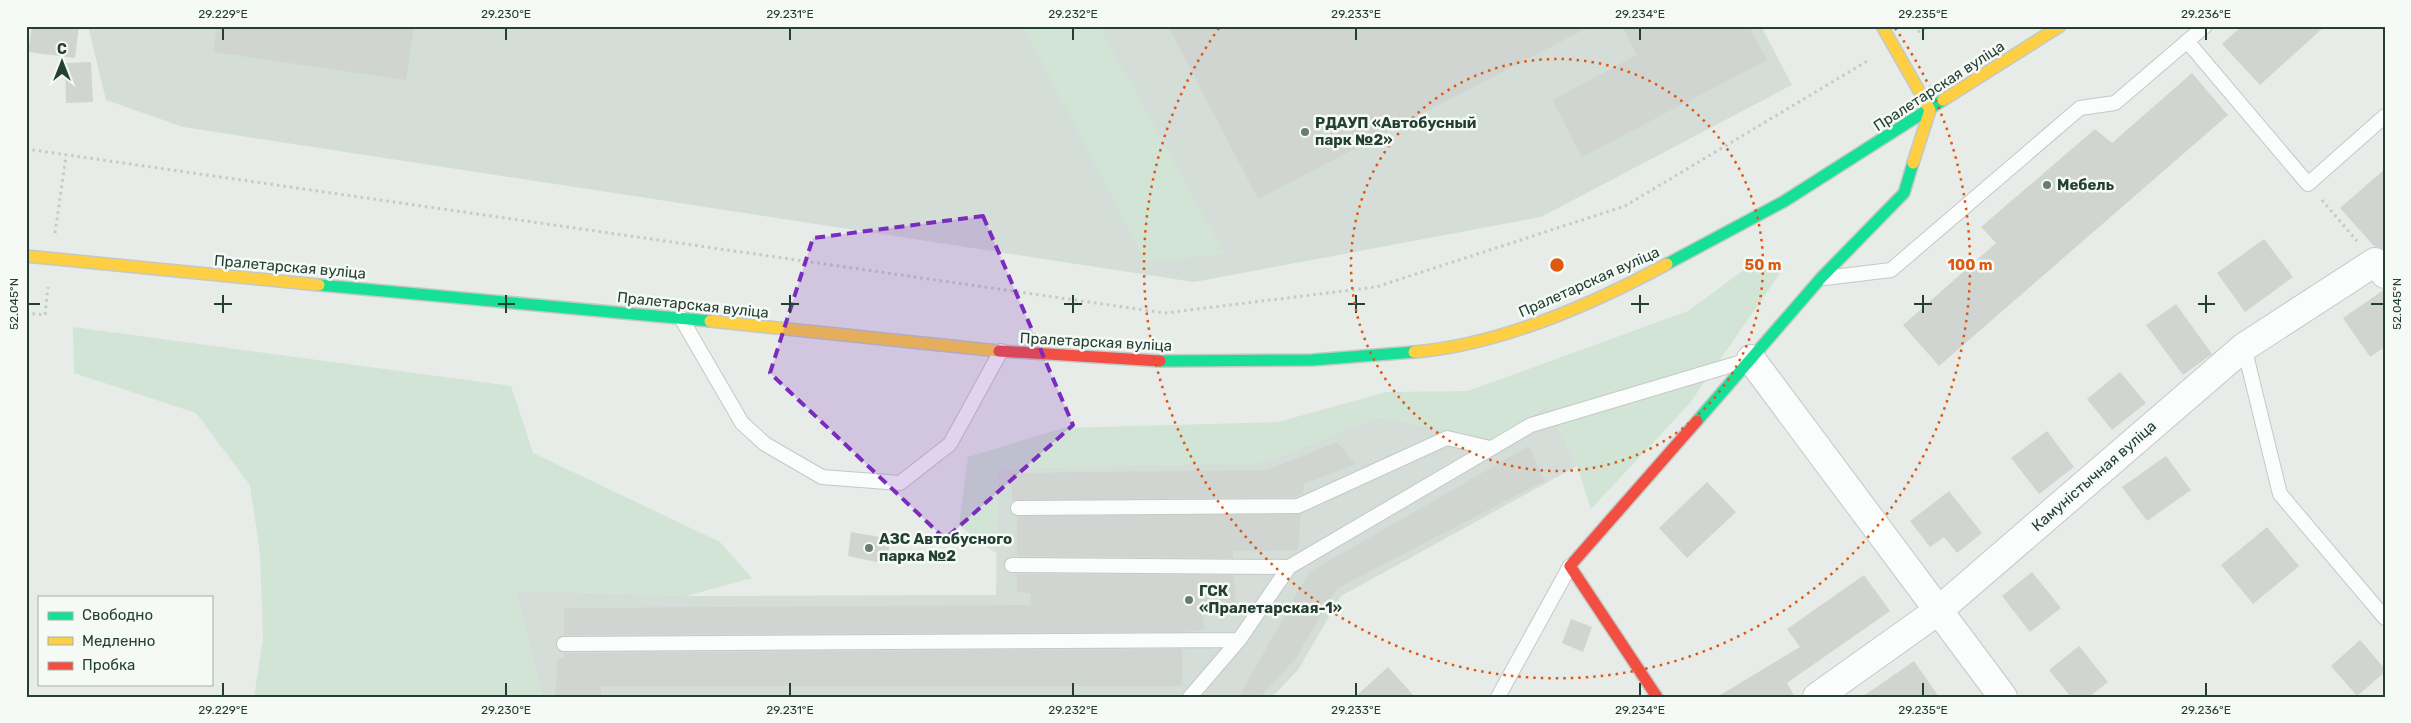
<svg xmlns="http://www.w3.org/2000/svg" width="2411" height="723" font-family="Rubik,sans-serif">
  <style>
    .built { fill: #d5ddd9 }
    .green { fill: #d1e4d5 }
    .building { fill: #d0d5d2 }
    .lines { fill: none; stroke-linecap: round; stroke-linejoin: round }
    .lane-casing { stroke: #c4c9c6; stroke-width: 16 }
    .street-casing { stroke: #c4c9c6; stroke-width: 30 }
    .fast-casing { stroke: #c2c9c6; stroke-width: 14 }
    .slow-casing { stroke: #c2c9c6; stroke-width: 14 }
    .jam-casing { stroke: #c2c9c6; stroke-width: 14 }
    .path { stroke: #c3cbc7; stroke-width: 3; stroke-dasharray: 2.5 4; stroke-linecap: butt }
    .lane { stroke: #fbfcfc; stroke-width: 14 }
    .street { stroke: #fbfcfc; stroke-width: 28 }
    .fast { stroke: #16e098; stroke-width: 11 }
    .slow { stroke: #ffcf43; stroke-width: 11 }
    .jam { stroke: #f24e42; stroke-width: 11 }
    .marked { fill: #7b2cbf; fill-opacity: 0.2; stroke: #7b2cbf; stroke-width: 4; stroke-dasharray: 10 6; stroke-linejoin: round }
    .ticks { fill: none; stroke: #244035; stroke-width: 2 }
    .ring { fill: none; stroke: #de580e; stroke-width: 2.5; stroke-dasharray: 2.5 5 }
    .poi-dot { fill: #687c74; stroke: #f6faf7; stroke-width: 2 }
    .labels { text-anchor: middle; stroke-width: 5; stroke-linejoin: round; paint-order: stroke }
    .street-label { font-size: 15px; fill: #244035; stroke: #f6faf7 }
    .poi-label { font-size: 15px; font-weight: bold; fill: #244035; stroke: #f6faf7; text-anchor: start }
    .centre { fill: #de580e; stroke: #f6faf7; stroke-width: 2.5 }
    .ring-label { font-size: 15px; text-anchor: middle; font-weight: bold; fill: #de580e; stroke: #f6faf7; stroke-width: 5; stroke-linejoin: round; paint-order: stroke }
    .neatline { fill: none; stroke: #244035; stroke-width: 2 }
    .ticks-label { font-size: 12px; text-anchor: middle; fill: #244035 }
  </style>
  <rect width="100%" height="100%" fill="#e7ece9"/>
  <!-- built -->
  <path class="built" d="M 88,26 L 1761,26 L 1792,85 L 1541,217 L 1194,282 L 183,127 L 106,100 Z
    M 1547,406 L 1577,466 L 1341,596 L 1298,670 L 1272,697 L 542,697 L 515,590 L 686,596 L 996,595 L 998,469 L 1266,462 L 1378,417 L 1492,439 Z"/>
  <!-- green -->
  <path class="green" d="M 1023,26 L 1099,26 L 1225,254 L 1146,262 Z
    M 1760,258 L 1785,266 L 1690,403 L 1591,509 L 1577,466 L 1546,406 L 1492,439 L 1378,417 L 1266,462 L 998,469 L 997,554 L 959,525 L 968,457 L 1063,428 L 1278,422 L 1387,392 L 1468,391 L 1688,311 Z
    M 73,327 L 511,386 L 533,453 L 720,542 L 752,578 L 686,596 L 515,590 L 542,697 L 254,697 L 263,638 L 260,554 L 250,485 L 196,413 L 74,373 Z"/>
  <!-- building -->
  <path class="building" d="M 32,26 L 79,26 L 75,58 L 28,52 Z
    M 217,26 L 414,26 L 406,80 L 213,52 Z
    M 1168,26 L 1591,26 L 1258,199 Z
    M 1622,26 L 1749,26 L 1767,60 L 1582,157 L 1552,100 L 1637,55 Z
    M 2242,26 L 2325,26 L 2260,85 L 2222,44 Z
    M 91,62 L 93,102 L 66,103 L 65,63 Z
    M 2192,73 L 2228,115 L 1939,366 L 1903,325 L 1996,243 L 1981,227 L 2095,129 L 2112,143 Z
    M 2385,169 L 2385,250 L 2374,246 L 2340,208 Z
    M 2264,239 L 2293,277 L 2245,312 L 2217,273 Z
    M 2385,289 L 2385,347 L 2370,357 L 2343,318 Z
    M 2176,304 L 2212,354 L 2183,375 L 2146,325 Z
    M 2120,372 L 2146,403 L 2112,430 L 2087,399 Z
    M 2047,431 L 2074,467 L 2039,494 L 2011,458 Z
    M 1337,442 L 1356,464 L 1304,484 L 1303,494 L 1296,497 L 1012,500 L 1011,473 L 1267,470 Z
    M 1529,446 L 1544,481 L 1336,589 L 1296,658 L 1260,697 L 1239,697 L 1309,572 Z
    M 2166,456 L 2191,490 L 2147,521 L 2122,487 Z
    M 1707,482 L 1736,512 L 1687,558 L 1659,528 Z
    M 1949,491 L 1982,533 L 1957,553 L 1944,537 L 1930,547 L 1910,521 Z
    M 1301,514 L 1298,550 L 1233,551 L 1233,558 L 1017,556 L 1017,516 Z
    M 2267,527 L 2299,566 L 2253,604 L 2221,565 Z
    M 851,532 L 891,539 L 886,564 L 848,556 Z
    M 2032,572 L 2061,608 L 2030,632 L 2002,596 Z
    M 1017,574 L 1234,575 L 1236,608 L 1201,608 L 1205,630 L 1182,632 L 564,635 L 564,608 L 1030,605 L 1031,594 L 1017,591 Z
    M 1864,575 L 1890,611 L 1787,683 L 1795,697 L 1717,697 L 1800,647 L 1787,629 Z
    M 1571,619 L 1592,627 L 1583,652 L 1562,643 Z
    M 2360,640 L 2385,669 L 2385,672 L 2357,696 L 2331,666 Z
    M 2079,646 L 2108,682 L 2089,697 L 2071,697 L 2049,670 Z
    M 1182,649 L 1182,686 L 601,686 L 601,697 L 555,697 L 558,658 L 564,658 L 564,653 Z
    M 1914,661 L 1939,697 L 1862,697 Z
    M 1388,667 L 1415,697 L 1355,697 Z"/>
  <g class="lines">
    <defs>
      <path id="lane" d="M 2187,41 L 2308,184 L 2385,116
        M 1825,278 L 1891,270 L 2080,108 L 2115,103 L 2205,26
        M 681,318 L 742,423 L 765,444 L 822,477 L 900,483 L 950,444 L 1001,351
        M 2244,347 L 2280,494 L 2385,618
        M 1018,508 L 1298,506 L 1447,438 L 1490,448
        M 1012,565 L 1289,567
        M 564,644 L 1239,640
        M 1190,697 L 1239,640 L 1289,567 L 1531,425 L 1742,362
        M 1498,697 L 1570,566"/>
      <path id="street" d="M 1751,359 L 2003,697
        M 1817,697 L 1939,610 L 2244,347 L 2375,262 L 2385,274"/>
      <path id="fast" d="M 1667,264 L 1783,202 L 1943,100
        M 319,285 L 710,321
        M 1160,361 L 1312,360 L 1414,352
        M 1697,421 L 1821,278 L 1904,193 L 1913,163"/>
      <path id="slow" d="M 1882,26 L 1930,110 L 1913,163
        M 1943,100 L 2060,26
        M 26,256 L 319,285
        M 710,321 L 999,351
        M 1414,352 C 1499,345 1593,304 1667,264"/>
      <path id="jam" d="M 999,351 L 1160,361
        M 1657,697 L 1570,566 L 1697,421"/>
    </defs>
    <!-- lane casing -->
    <use href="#lane" class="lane-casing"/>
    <!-- street casing -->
    <use href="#street" class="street-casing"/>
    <!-- fast casing -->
    <use href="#fast" class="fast-casing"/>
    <!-- slow casing -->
    <use href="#slow" class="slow-casing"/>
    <!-- jam casing -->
    <use href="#jam" class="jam-casing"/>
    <!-- path -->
    <path class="path" d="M 1918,32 L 1930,26
      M 26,149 L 1165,313 L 1376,287 L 1625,206 L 1869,60
      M 2322,200 L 2357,241
      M 55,233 L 66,156
      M 26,313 L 45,315 L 48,287"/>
    <!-- lane -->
    <use href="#lane" class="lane"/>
    <!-- street -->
    <use href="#street" class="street"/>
    <!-- fast -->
    <use href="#fast" class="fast"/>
    <!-- slow -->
    <use href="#slow" class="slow"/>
    <!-- jam -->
    <use href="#jam" class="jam"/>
  </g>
  <!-- marked area -->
  <path class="marked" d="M 983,216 L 1073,425 L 945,539 L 770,373 L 813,238 Z"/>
  <!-- ticks -->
  <path class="ticks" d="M 223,28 L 223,40M 506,28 L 506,40M 790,28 L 790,40M 1073,28 L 1073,40M 1356,28 L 1356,40M 1640,28 L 1640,40M 1923,28 L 1923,40M 2206,28 L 2206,40M 223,295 L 223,313M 506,295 L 506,313M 790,295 L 790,313M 1073,295 L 1073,313M 1356,295 L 1356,313M 1640,295 L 1640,313M 1923,295 L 1923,313M 2206,295 L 2206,313M 28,304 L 40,304M 214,304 L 232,304M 498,304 L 515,304M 781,304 L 799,304M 1064,304 L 1082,304M 1348,304 L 1365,304M 1631,304 L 1649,304M 1914,304 L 1932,304M 2198,304 L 2215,304M 2371,304 L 2384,304M 223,683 L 223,696M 506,683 L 506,696M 790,683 L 790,696M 1073,683 L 1073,696M 1356,683 L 1356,696M 1640,683 L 1640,696M 1923,683 L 1923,696M 2206,683 L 2206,696"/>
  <!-- distance rings -->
  <g class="ring">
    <circle cx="1557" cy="265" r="206"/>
    <path d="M1895 28A413 413 0 1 1 1219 28"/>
  </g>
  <!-- markers -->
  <g class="poi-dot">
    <circle cx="1305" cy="132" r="5"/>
    <circle cx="2047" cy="185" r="5"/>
    <circle cx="869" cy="548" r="5"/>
    <circle cx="1189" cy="600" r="5"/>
  </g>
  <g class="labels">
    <!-- street labels -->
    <g class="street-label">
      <text transform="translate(1939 86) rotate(-33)" y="5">Пралетарская вуліца</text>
      <text transform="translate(290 267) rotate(5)" y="5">Пралетарская вуліца</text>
      <text transform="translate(1589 282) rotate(-24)" y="5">Пралетарская вуліца</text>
      <text transform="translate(693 305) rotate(6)" y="5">Пралетарская вуліца</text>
      <text transform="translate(1096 342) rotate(3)" y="5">Пралетарская вуліца</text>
      <text transform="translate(2094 476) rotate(-41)" y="5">Камуністычная вуліца</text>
    </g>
    <!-- poi labels -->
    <g class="poi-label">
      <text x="1315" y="128">РДАУП «Автобусный<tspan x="1315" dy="17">парк №2»</tspan></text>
      <text x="2057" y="190">Мебель</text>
      <text x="879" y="544">АЗС Автобусного<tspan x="879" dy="17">парка №2</tspan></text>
      <text x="1199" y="596">ГСК<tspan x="1199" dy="17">«Пралетарская-1»</tspan></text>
    </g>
  </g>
  <circle cx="1557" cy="265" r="8" class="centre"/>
  <g class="ring-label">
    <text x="1763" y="270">50 m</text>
    <text x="1970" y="270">100 m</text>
  </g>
  <!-- border -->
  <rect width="2411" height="723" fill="none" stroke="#f6faf7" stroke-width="55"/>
  <!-- legend -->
  <rect x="38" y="596" width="175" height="90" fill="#f6faf7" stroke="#a2b0a9"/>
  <rect x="48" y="612" width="25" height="8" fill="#16e098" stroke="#a2b0a9"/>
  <text x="82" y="620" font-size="15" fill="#244035">Свободно</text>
  <rect x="48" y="637" width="25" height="8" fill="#ffcf43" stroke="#a2b0a9"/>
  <text x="82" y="646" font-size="15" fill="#244035">Медленно</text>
  <rect x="48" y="662" width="25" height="8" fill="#f24e42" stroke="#a2b0a9"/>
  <text x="82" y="670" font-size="15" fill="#244035">Пробка</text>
  <!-- north arrow -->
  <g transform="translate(62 62)" stroke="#f6faf7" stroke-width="4" paint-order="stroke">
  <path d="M0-4L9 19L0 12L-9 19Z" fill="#244035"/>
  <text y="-8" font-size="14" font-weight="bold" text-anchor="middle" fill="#244035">С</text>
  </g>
  <rect x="28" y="28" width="2356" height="668" class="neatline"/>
  <g class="ticks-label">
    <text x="223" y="18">29.229°E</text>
    <text x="506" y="18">29.230°E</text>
    <text x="790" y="18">29.231°E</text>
    <text x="1073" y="18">29.232°E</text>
    <text x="1356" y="18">29.233°E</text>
    <text x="1640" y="18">29.234°E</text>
    <text x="1923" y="18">29.235°E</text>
    <text x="2206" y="18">29.236°E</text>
    <text transform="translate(14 304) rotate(-90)" y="4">52.045°N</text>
    <text transform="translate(2397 304) rotate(-90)" y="4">52.045°N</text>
    <text x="223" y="714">29.229°E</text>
    <text x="506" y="714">29.230°E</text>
    <text x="790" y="714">29.231°E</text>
    <text x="1073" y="714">29.232°E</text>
    <text x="1356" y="714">29.233°E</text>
    <text x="1640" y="714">29.234°E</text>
    <text x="1923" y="714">29.235°E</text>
    <text x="2206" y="714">29.236°E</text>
  </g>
</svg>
